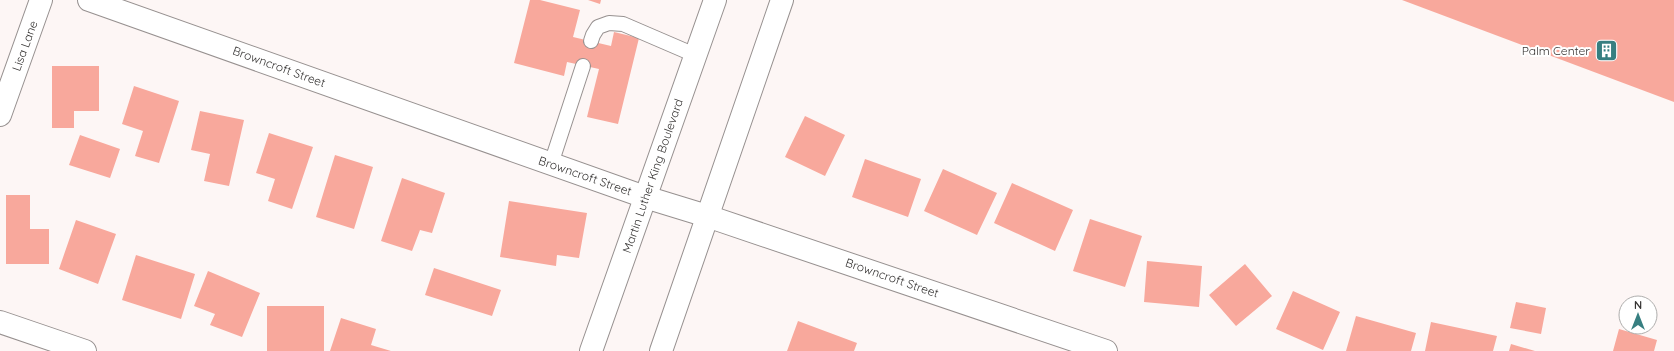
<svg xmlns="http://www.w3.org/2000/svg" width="1674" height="351" font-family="Quicksand,sans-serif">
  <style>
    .building { fill: #f8a89c }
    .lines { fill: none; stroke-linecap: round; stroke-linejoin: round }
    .lane-casing { stroke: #979190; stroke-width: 16 }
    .street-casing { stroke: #979190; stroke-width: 24 }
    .secondary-casing { stroke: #979190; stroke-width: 24 }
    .lane { stroke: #fff; stroke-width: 14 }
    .street { stroke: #fff; stroke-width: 22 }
    .secondary { stroke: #fff; stroke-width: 22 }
    .labels { text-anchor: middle; stroke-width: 4; stroke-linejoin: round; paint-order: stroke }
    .street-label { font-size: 12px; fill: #363433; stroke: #fff }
    .poi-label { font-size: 12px; fill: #363433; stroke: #fff; text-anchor: end }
  </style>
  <rect width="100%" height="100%" fill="#fdf6f5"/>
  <!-- building -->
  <path class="building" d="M 530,0 L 540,0 L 580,10 L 573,37 L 611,46 L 614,32 L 639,38 L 618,124 L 587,117 L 599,69 L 567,62 L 564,76 L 514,63 Z
    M 588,0 L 601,0 L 600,4 Z
    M 1402,0 L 1674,0 L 1674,102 Z
    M 52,66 L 99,66 L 99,111 L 74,111 L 74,128 L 52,128 Z
    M 134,86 L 179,101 L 159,163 L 135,156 L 143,131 L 122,124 Z
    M 200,111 L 244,120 L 229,186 L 204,181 L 210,154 L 191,150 Z
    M 805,116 L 845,135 L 825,176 L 785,157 Z
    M 269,133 L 313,147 L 292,209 L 268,201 L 275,179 L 256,173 Z
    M 80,135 L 120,149 L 110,178 L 69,165 Z
    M 335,155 L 373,167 L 354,229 L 316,217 Z
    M 865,159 L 921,179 L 908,217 L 852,197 Z
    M 943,169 L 997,193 L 977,235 L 924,211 Z
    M 402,178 L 445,193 L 432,233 L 420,230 L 412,251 L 381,241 Z
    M 1012,183 L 1073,210 L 1055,251 L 994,223 Z
    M 6,195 L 30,195 L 30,229 L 49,229 L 49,264 L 6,264 Z
    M 509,201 L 587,213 L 579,258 L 557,255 L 556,266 L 500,257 Z
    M 1090,219 L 1142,236 L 1125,287 L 1073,271 Z
    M 76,220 L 116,234 L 98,284 L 59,269 Z
    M 136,255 L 195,274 L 181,319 L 122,300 Z
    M 1147,261 L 1202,266 L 1199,307 L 1144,302 Z
    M 1245,264 L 1272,296 L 1236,326 L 1209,295 Z
    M 434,268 L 501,290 L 492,316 L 425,295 Z
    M 208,271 L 260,293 L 242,337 L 210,325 L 215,314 L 194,306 Z
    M 1293,291 L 1340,312 L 1323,350 L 1276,329 Z
    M 1516,302 L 1546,308 L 1541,334 L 1510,328 Z
    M 267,306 L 324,306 L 324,351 L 267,351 Z
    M 1356,316 L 1416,333 L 1411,351 L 1346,351 Z
    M 341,318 L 376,329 L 371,345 L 391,351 L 330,351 Z
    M 798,321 L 857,343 L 854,351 L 787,351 Z
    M 1431,322 L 1497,336 L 1493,351 L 1425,351 Z
    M 1619,329 L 1657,340 L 1654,351 L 1613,351 Z
    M 1511,344 L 1535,351 L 1509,351 Z"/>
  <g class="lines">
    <defs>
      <path id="lane" d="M 591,41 L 593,35 L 598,27 L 609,23 L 623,24 L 695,55
        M 551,164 L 583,66"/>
      <path id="street" d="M 89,0 L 645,197 L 707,216 L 1106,351
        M 0,115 L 41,0
        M 0,322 L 85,351"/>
      <path id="secondary" d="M 591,351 L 715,0
        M 661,351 L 782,0"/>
    </defs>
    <!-- lane casing -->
    <use href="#lane" class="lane-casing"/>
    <!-- street casing -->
    <use href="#street" class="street-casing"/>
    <!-- secondary casing -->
    <use href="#secondary" class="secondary-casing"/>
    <!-- lane -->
    <use href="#lane" class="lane"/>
    <!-- street -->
    <use href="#street" class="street"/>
    <!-- secondary -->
    <use href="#secondary" class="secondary"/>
  </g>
  <!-- icons -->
  <defs>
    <symbol id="building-square" viewBox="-11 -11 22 22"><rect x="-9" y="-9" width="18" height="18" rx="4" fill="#377f81" stroke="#fff"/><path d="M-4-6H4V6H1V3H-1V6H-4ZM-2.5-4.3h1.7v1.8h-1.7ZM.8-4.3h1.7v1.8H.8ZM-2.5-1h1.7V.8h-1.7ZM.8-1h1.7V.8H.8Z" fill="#fff"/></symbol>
  </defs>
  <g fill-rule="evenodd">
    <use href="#building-square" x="1594" y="38" width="25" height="25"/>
  </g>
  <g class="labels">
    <!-- street labels -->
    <g class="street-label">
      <text transform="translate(25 46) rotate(-70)" y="4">Lisa Lane</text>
      <text transform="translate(279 67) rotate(20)" y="4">Browncroft Street</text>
      <text transform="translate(585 176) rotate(19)" y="4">Browncroft Street</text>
      <text transform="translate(653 176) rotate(-71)" y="4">Martin Luther King Boulevard</text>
      <text transform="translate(892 278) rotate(19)" y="4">Browncroft Street</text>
    </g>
    <!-- poi labels -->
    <g class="poi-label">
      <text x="1590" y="55">Palm Center</text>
    </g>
  </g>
  <!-- north arrow -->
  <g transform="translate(1638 315)"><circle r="19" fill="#ffffff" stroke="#afaead"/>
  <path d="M0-3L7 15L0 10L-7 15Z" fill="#377f81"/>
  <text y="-6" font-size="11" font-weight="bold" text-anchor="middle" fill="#363433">N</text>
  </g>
</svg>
